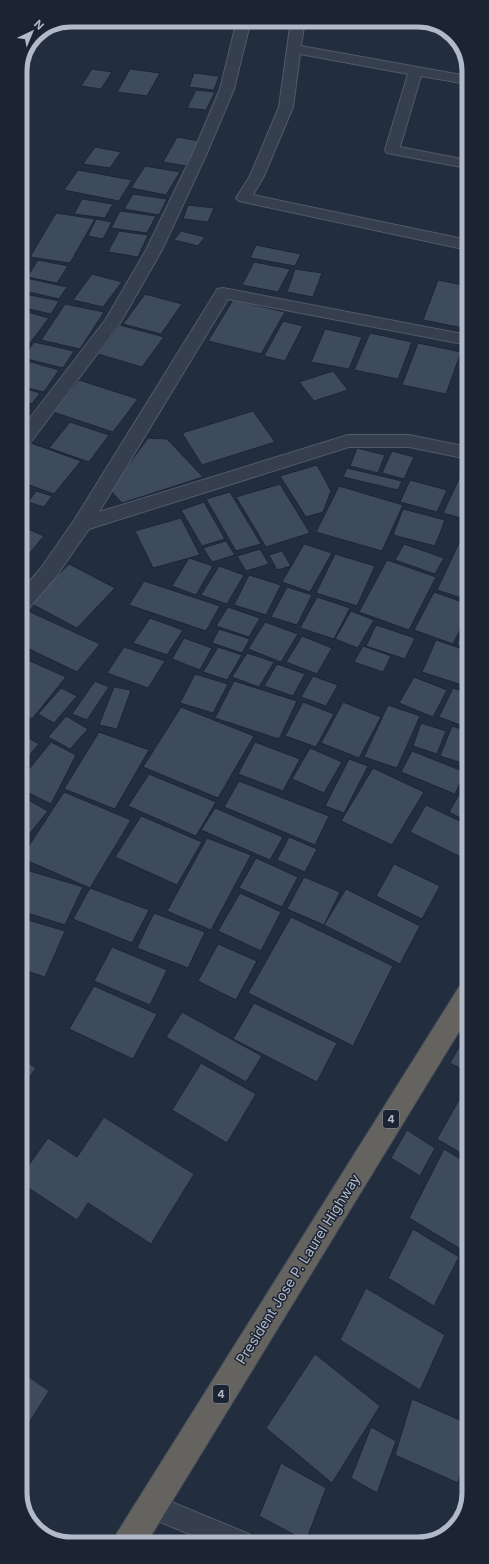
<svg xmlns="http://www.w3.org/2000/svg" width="489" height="1564" font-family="Inter,sans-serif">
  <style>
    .building { fill: #3e4b5d; stroke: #1e2635 }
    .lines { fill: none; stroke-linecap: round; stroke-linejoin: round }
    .service-casing { stroke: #525a69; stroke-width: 2 }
    .minor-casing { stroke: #525a69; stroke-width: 2 }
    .trunk-casing { stroke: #3f4756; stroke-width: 2 }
    .service { fill: #363f4e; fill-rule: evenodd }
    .minor { fill: #363f4e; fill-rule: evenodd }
    .trunk { fill: #646360; fill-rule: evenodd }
    .labels { text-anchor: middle; stroke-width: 3; stroke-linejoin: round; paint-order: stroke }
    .shield { fill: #1c2433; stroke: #858d9c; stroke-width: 1 }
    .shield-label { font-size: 11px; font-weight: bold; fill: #b2bac9 }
    .near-street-label { font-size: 14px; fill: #b2bac9; stroke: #1c2433 }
    .rim { fill: none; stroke: #b2bac9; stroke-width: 5 }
  </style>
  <rect width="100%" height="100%" fill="#222d3e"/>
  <!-- building -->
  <path class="building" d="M 92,69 L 112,72 L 101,89 L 81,86 Z
    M 130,69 L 160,73 L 147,96 L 117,92 Z
    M 194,73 L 219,76 L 214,90 L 189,87 Z
    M 196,90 L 215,92 L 206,110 L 187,108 Z
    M 177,137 L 200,141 L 186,166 L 163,162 Z
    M 95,147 L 121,152 L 110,168 L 83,164 Z
    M 145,166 L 180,172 L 166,195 L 131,188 Z
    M 78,170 L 132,180 L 119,201 L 64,190 Z
    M 133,194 L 167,199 L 159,215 L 124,209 Z
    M 82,199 L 113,204 L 105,218 L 74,214 Z
    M 188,205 L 214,208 L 208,222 L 183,219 Z
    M 120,211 L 156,216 L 147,233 L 111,228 Z
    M 56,213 L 95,219 L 70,263 L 30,257 Z
    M 96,219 L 112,222 L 103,239 L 88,236 Z
    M 119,231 L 148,235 L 138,257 L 108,252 Z
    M 181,231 L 205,237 L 198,246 L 174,240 Z
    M 256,245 L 301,254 L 295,266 L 250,258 Z
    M 38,260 L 68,266 L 57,283 L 27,277 Z
    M 254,262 L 290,269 L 278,292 L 242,285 Z
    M 295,269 L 322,273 L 313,297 L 287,292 Z
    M 92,274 L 122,282 L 103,307 L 73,300 Z
    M 26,278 L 67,287 L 59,299 L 20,290 L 20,285 Z
    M 438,280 L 468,286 L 468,329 L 423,320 Z
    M 20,293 L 59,301 L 51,314 L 20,307 Z
    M 145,294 L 182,304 L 161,334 L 123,324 Z
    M 233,300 L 285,312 L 261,354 L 208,341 Z
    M 65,304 L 104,312 L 80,349 L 41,340 Z
    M 20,310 L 49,318 L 30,343 L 20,340 Z
    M 283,321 L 303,326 L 285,361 L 264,356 Z
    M 120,325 L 164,337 L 142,367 L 98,354 Z
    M 325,329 L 362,337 L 349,369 L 311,362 Z
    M 370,333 L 412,342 L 398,379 L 354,370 Z
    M 20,342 L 28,344 L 21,354 L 20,354 Z
    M 34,342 L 74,351 L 63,368 L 23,358 Z
    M 418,343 L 461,352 L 446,394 L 402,385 Z
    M 24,360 L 59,370 L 44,392 L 20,386 L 20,365 Z
    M 333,371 L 348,390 L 314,401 L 299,382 Z
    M 79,380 L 138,399 L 113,432 L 53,412 Z
    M 20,387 L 40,393 L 32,404 L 20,400 Z
    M 253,411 L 275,442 L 202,465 L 182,433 Z
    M 70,422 L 109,435 L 89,462 L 49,448 Z
    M 148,438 L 167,439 L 203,477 L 122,503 L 110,490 Z
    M 31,443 L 81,461 L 54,494 L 21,482 L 21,455 Z
    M 357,448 L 385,455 L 378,473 L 350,466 Z
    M 392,451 L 414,457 L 404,479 L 382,473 Z
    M 467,462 L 468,462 L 468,520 L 443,513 Z
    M 317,465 L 331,491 L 323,512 L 306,517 L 280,476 Z
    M 347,468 L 402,481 L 398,490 L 343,477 Z
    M 410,480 L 447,490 L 437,512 L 400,502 Z
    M 280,484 L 310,533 L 266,547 L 236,497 Z
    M 339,486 L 403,505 L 382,551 L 316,532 Z
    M 36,491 L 52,496 L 44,507 L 28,502 Z
    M 230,492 L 261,544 L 236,551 L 206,499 Z
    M 204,502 L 225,539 L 202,546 L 181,510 Z
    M 403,509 L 445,520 L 435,546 L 393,535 Z
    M 181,518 L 200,555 L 153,568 L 135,531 Z
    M 467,523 L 468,523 L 468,543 L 460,540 Z
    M 21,526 L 44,536 L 28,555 L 21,552 Z
    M 226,541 L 235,555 L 212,562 L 203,548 Z
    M 459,543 L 468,545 L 468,600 L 437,590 Z
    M 304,544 L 332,553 L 310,592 L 282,582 Z
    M 404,544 L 444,558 L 435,574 L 395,560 Z
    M 260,549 L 269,564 L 246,571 L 237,556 Z
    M 282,551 L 291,566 L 277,570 L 269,555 Z
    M 335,554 L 375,566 L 357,606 L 316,593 Z
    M 189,558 L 213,566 L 196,595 L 172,586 Z
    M 387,560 L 436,577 L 409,630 L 359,612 Z
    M 69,564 L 115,588 L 77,628 L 30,603 Z
    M 219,566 L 244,575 L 227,604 L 201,595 Z
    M 249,575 L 281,585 L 266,615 L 234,605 Z
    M 144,581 L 220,606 L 206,631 L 129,605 Z
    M 287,587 L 312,595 L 297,625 L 271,617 Z
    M 434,592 L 468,604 L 468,614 L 453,644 L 414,630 Z
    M 317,597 L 350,608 L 334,639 L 300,628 Z
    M 228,607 L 260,618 L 249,637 L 216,626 Z
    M 26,610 L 100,644 L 77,672 L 21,645 L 21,616 Z
    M 351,611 L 374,620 L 358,648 L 335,639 Z
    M 150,618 L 183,630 L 167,655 L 133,643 Z
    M 265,622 L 298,634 L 281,662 L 248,649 Z
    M 376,625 L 415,638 L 405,659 L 366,646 Z
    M 465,627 L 468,628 L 468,648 L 457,644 Z
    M 219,629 L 250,639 L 242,653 L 212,643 Z
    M 302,636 L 332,648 L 317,674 L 286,662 Z
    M 184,638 L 212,648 L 200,670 L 172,659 Z
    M 436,640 L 468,651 L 468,687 L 422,672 Z
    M 363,646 L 391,656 L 383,672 L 354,662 Z
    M 124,647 L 165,661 L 148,688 L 107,673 Z
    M 218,647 L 242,655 L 227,680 L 203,672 Z
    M 247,653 L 274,662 L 259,687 L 232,677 Z
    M 21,657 L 66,677 L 32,719 L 21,714 Z
    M 277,664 L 305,674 L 293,696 L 264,686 Z
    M 195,674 L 228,684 L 213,713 L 180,703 Z
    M 313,676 L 338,685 L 326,706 L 301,697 Z
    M 414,677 L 447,690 L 433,717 L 399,703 Z
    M 95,681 L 109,687 L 87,720 L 72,714 Z
    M 234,681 L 297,701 L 279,739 L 215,718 Z
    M 114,687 L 131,690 L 117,729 L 99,725 Z
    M 61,688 L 77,696 L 54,723 L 38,714 Z
    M 453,688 L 468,693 L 468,728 L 439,717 Z
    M 303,702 L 334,714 L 316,747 L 285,736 Z
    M 343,702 L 381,717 L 359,758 L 321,743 Z
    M 388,705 L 420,716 L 397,768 L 364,757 Z
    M 181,707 L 254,736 L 218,798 L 143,767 Z
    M 66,716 L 88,729 L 70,749 L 48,737 Z
    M 421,723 L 446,731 L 437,754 L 413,746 Z
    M 452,726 L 468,731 L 468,765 L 440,756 Z
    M 99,732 L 149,750 L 115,809 L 64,789 Z
    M 21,734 L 39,744 L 21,765 Z
    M 51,742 L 76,755 L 51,804 L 21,789 L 21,779 Z
    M 255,742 L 300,759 L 283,791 L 238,774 Z
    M 310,748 L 342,762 L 324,793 L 292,779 Z
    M 412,751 L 465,772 L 455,794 L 401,772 Z
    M 349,759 L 368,766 L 344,813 L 325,806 Z
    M 373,768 L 424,792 L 392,845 L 341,821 Z
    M 149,774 L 216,802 L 196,836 L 128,806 Z
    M 468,779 L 468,822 L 449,812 Z
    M 239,781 L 329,816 L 315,845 L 224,807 Z
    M 64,792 L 131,820 L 90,888 L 21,858 Z
    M 21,796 L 48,811 L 21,844 Z
    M 426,805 L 468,825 L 468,844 L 461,857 L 410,832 Z
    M 215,808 L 283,837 L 270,860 L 201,830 Z
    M 141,816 L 202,842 L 177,885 L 115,857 Z
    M 289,837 L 317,849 L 305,872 L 277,860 Z
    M 207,838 L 251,855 L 211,930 L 167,911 Z
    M 256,858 L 298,877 L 282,907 L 239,888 Z
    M 394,864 L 440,886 L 422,919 L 376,896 Z
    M 23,869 L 83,887 L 65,925 L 21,911 L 21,873 Z
    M 304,877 L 340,892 L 324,925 L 287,909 Z
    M 90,888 L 149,910 L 132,943 L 73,919 Z
    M 346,889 L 420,926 L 400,964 L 324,925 Z
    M 240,893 L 281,912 L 261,951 L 218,931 Z
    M 154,913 L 205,932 L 188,968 L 137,948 Z
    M 291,917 L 393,966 L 353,1046 L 248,993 Z
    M 21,918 L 65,931 L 45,977 L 21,969 Z
    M 218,944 L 257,961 L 236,1000 L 198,981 Z
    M 112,947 L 167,970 L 150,1005 L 94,981 Z
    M 94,986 L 157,1014 L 133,1059 L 69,1029 Z
    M 254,1003 L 337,1043 L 317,1082 L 233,1039 Z
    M 182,1012 L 262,1056 L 246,1082 L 166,1037 Z
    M 468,1031 L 469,1073 L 450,1063 Z
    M 21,1058 L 36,1068 L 21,1088 Z
    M 201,1063 L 256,1094 L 227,1143 L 172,1110 Z
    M 469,1082 L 469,1158 L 437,1139 Z
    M 104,1117 L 194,1174 L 151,1244 L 88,1203 L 77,1220 L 21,1183 L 21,1176 L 48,1138 L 77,1157 Z
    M 407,1130 L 435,1148 L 420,1176 L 391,1158 Z
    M 444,1149 L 469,1164 L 469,1242 L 464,1251 L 409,1218 Z
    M 413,1229 L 459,1257 L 434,1306 L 388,1278 Z
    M 366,1288 L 445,1335 L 420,1390 L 340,1340 Z
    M 315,1354 L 380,1406 L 332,1483 L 266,1428 Z
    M 22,1372 L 49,1391 L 22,1434 Z
    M 412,1399 L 469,1424 L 469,1442 L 458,1483 L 395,1455 Z
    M 371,1427 L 396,1441 L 377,1493 L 351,1478 Z
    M 281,1463 L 326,1488 L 306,1541 L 259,1516 Z"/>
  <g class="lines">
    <defs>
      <path id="service" d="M 152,1494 L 249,1534 L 253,1543 L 211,1543 L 143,1515 L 140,1506 L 143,1497 Z"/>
      <path id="minor" d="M 237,20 L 251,20 L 234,89 L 207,153 L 162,250 L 119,325 L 27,447 L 21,449 L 20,431 L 106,319 L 146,250 L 193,153 L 220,89 Z
        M 291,20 L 305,20 L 301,46 L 467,76 L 467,84 L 421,76 L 400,147 L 467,160 L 467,168 L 392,154 L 387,153 L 385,150 L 408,74 L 300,54 L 293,107 L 264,176 L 253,195 L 468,240 L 468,250 L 239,201 L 236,198 L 250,176 L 279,107 Z
        M 223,288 L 468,335 L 468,345 L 228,299 L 99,512 L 348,435 L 409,435 L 468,447 L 468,459 L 409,447 L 349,447 L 89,529 L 55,578 L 28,609 L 21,611 L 21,591 L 41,568 L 75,519 L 215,293 L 217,289 Z"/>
      <path id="trunk" d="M 468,984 L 468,1017 L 146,1544 L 113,1544 L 117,1533 L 459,987 Z"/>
    </defs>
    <!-- service casing -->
    <use href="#service" class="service-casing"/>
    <!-- minor casing -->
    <use href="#minor" class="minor-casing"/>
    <!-- trunk casing -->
    <use href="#trunk" class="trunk-casing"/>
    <!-- service -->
    <use href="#service" class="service"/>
    <!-- minor -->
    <use href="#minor" class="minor"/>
    <!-- trunk -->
    <use href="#trunk" class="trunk"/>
  </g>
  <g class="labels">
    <!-- shield labels -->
    <g class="shield">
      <rect x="383" y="1110" width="16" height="18" rx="3"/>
      <rect x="213" y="1385" width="16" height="18" rx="3"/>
    </g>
    <g class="shield-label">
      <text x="391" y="1123">4</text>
      <text x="221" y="1398">4</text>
    </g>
    <!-- near-street labels -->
    <g class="near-street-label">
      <text transform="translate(298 1269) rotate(-58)" y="5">President Jose P. Laurel Highway</text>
    </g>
  </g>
  <!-- crop -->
  <path d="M0 0H489V1564H0ZM71 27H418A44 44 0 0 1 462 71V1493A44 44 0 0 1 418 1537H71A44 44 0 0 1 27 1493V71A44 44 0 0 1 71 27Z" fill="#1c2433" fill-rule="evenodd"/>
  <path class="rim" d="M71 27H418A44 44 0 0 1 462 71V1493A44 44 0 0 1 418 1537H71A44 44 0 0 1 27 1493V71A44 44 0 0 1 71 27Z"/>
  <!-- north arrow -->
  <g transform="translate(32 32) rotate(44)" stroke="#1c2433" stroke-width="3" paint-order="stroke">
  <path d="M0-3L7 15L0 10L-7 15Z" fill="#b2bac9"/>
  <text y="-6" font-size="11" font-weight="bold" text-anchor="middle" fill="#b2bac9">N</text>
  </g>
</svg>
